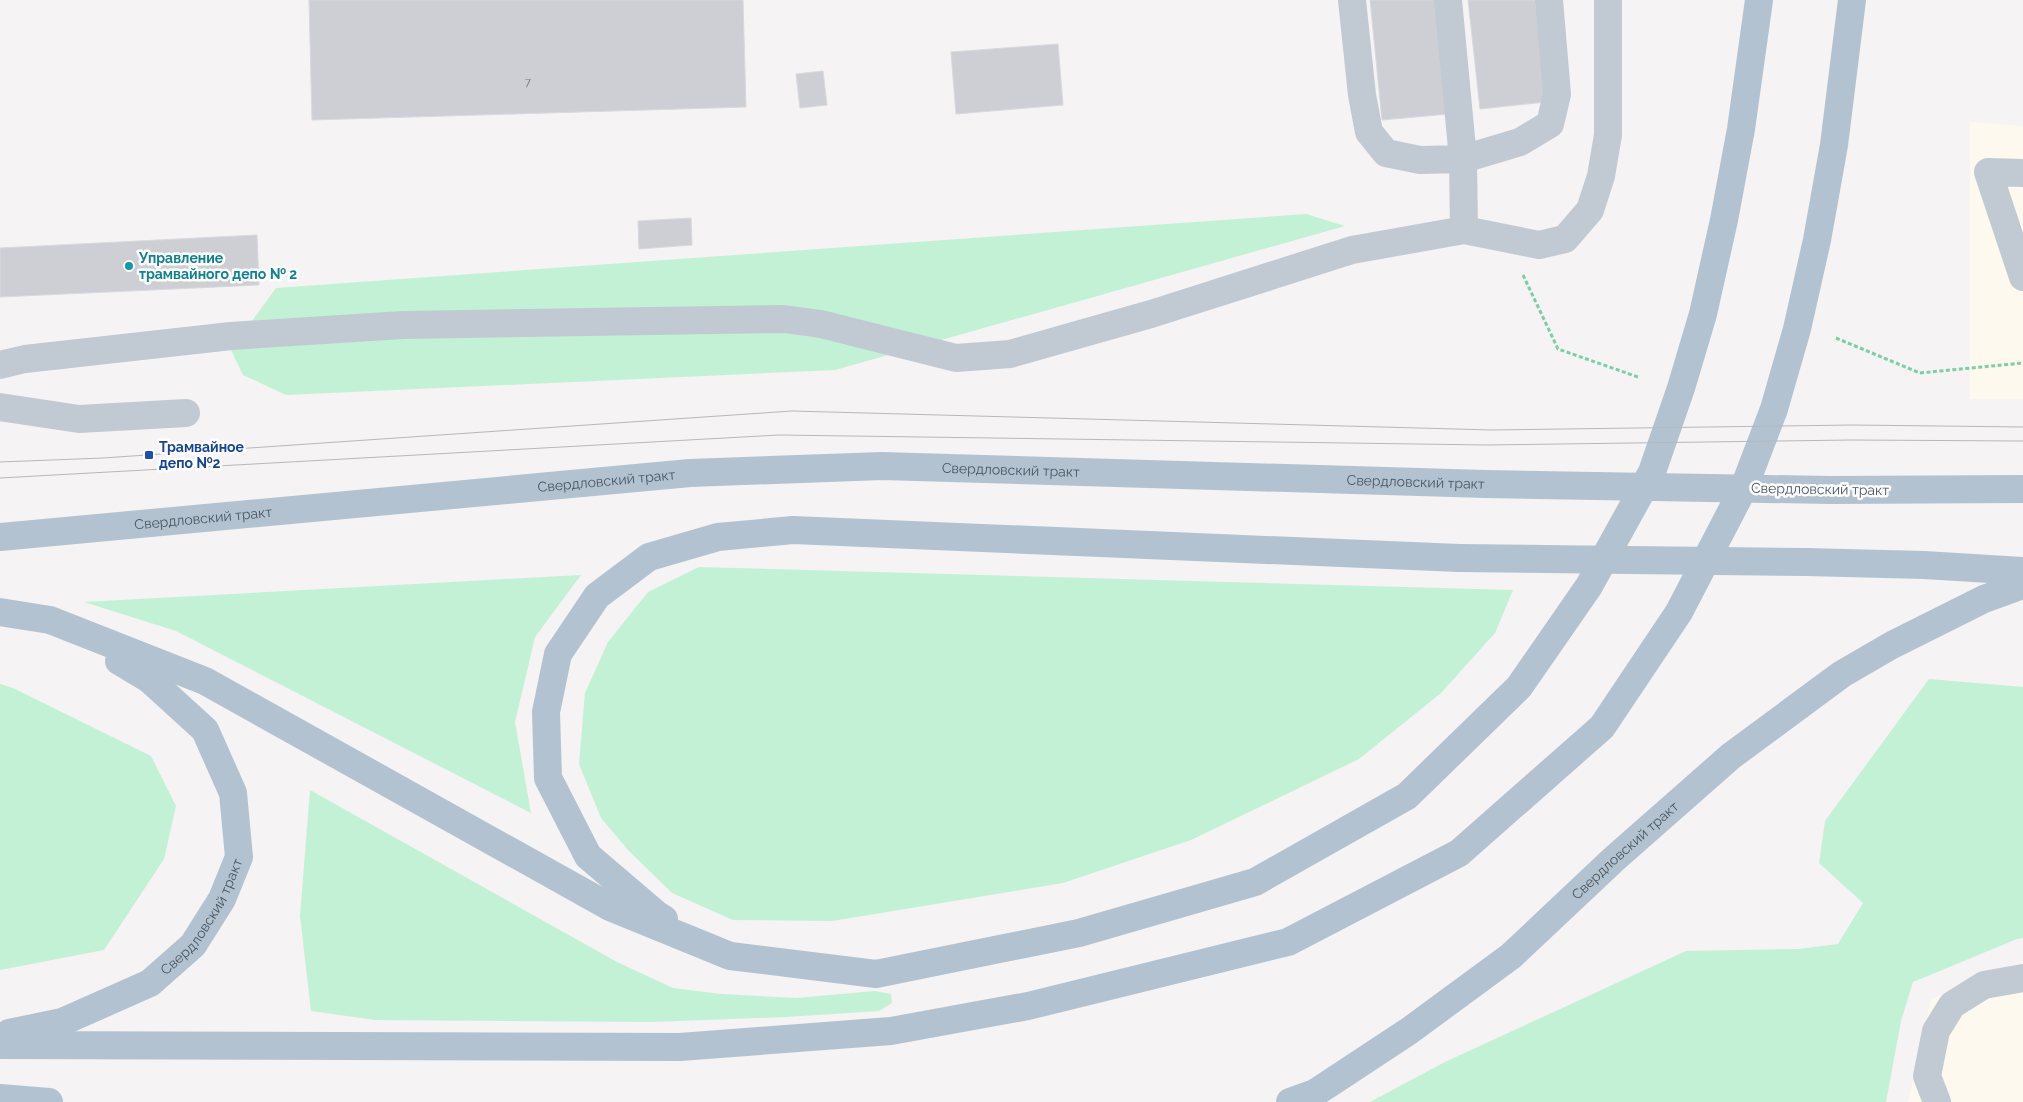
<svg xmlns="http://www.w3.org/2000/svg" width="2023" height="1102" font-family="Raleway,sans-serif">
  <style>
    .commercial { fill: #fdf9ef }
    .green { fill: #c3f1d5 }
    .building { fill: #cdcfd5; stroke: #d7d9de }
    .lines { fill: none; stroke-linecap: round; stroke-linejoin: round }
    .path { stroke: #7ad0a6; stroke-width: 3; stroke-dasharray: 4 2.5; stroke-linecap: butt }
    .minor { stroke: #c1cad2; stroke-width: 28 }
    .major { stroke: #b3c2d1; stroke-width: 28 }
    .tram { stroke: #b5b8bd; stroke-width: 1 }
    .major-bridge { stroke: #b3c2d1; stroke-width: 28 }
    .culture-dot { fill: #0f9aa8; stroke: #fff; stroke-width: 2 }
    .transit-dot { fill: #1a4fb4; stroke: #fff; stroke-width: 2 }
    .labels { text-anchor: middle; stroke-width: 5; stroke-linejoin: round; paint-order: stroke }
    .number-label { font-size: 11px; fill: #6b747e }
    .culture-label { font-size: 14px; font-weight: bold; fill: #0d838f; stroke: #fff; text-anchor: start }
    .transit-label { font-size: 14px; font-weight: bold; fill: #164399; stroke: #fff; text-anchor: start }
    .street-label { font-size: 14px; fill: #4a5661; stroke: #fff }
  </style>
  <rect width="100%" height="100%" fill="#f5f3f3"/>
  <!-- commercial -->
  <path class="commercial" d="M 1970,122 L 2023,126 L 2023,399 L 1970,399 Z
    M 2023,961 L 2023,1102 L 1908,1102 L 1931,999 Z"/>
  <!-- green -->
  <path class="green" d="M 1306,214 L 1345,226 L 835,370 L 286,395 L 243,375 L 231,350 L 276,288 Z
    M 699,567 L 1513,590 L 1495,633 L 1441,693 L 1359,759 L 1191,840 L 1063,883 L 832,921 L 733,920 L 672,893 L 628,850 L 601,818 L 579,764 L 585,693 L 608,642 L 648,592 Z
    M 581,575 L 535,637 L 515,722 L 531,813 L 176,631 L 84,602 Z
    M 1929,679 L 2023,687 L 2023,938 L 2017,939 L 1913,982 L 1901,1021 L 1886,1102 L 1370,1102 L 1445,1062 L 1686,951 L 1798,949 L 1838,944 L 1863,903 L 1819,863 L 1825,821 Z
    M 0,684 L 13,688 L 151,756 L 176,806 L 164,859 L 104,950 L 0,970 Z
    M 310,790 L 617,962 L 673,988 L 721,994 L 796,998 L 875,991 L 891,994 L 892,1003 L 879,1011 L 786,1017 L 651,1022 L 375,1020 L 311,1011 L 300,916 Z"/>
  <!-- building -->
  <path class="building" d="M 309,0 L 743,0 L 746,107 L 312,120 Z
    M 1370,0 L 1436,0 L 1448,114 L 1382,120 Z
    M 1468,0 L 1535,0 L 1546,102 L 1480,109 Z
    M 1058,44 L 1063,105 L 956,114 L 951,52 Z
    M 823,71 L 827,105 L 800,108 L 796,74 Z
    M 691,218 L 692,245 L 639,249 L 638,221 Z
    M 257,235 L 259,285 L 0,297 L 0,248 Z"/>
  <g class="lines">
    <!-- path -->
    <path class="path" d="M 1523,275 L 1558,349 L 1638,377
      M 1836,338 L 1920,373 L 2023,363"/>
    <!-- minor -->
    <path class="minor" d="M 1352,0 L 1362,95 L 1369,132 L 1386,153 L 1420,160 L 1463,159 L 1520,142 L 1550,124 L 1557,94 L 1549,0
      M 1448,0 L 1463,159 L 1464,230
      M 2023,173 L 1988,172 L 2023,277
      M 0,365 L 25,359 L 231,336 L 403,325 L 784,319 L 821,324 L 956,358 L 1010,354 L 1151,314 L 1352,250 L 1464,230 L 1539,245 L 1565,239 L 1590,210 L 1601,176 L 1608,135 L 1608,0
      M 0,407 L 79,419 L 186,413
      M 1937,1102 L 1927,1076 L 1936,1031 L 1952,1005 L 1984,985 L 2023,978"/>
    <!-- major -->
    <g class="major">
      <path d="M 1830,490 L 2023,489"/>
      <path id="s1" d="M 0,537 L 690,473 L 882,466 L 1485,484"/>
      <path d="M 1806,562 L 1924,565 L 2023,571"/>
      <path d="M 0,612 L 50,620 L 205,681 L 610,907 L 730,956 L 876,974 L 1079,933 L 1255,882 L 1407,796 L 1519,687 L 1589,586 L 1652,472 L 1681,388 L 1703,314 L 1724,220 L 1741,129 L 1759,0"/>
      <path d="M 664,919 L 656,914 L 588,856 L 548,778 L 546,712 L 558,654 L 597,596 L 649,557 L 718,537 L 793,530 L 1459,558"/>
      <path id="s2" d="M 9,1033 L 62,1022 L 150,983 L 193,945 L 222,899 L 239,857 L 233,793 L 205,730 L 149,679 L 119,661"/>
      <path d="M 0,1045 L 680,1047 L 891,1031 L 1028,1006 L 1288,942 L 1459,853 L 1602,727 L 1679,612 L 1745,485 L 1774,409 L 1797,329 L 1817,240 L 1834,145 L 1852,0"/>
      <path d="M 0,1098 L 49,1102"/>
      <path id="s3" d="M 1290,1102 L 1315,1093 L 1409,1031 L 1511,956 L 1614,859 L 1731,756 L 1842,674 L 1892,645 L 1984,599 L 2023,585"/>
    </g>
    <!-- tram -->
    <path class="tram" d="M 0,462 L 103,458 L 792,411 L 1492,430 L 1853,425 L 2023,427
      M 0,478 L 779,435 L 1487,445 L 1851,440 L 2023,441"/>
    <!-- major-bridge -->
    <path class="major-bridge" d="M 1485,484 L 1830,490
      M 1459,558 L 1806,562"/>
  </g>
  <!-- markers -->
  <circle class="culture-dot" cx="129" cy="266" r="5"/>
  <rect class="transit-dot" x="144" y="450" width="10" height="10" rx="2.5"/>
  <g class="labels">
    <!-- number labels -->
    <g class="number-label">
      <text x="528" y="86">7</text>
    </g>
    <!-- culture labels -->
    <g class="culture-label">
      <text x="139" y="263">Управление<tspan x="139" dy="16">трамвайного депо № 2</tspan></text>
    </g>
    <!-- transit labels -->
    <g class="transit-label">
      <text x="159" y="452">Трамвайное<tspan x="159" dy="16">депо №2</tspan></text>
    </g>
    <!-- street labels -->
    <g class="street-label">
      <text dy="5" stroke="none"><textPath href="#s1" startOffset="1014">Свердловский тракт</textPath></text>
      <text dy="5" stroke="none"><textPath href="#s1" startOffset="609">Свердловский тракт</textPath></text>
      <text dy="5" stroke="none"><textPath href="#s1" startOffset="1419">Свердловский тракт</textPath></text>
      <text transform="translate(1820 489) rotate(1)" y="5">Свердловский тракт</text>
      <text dy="5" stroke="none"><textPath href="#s1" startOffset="204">Свердловский тракт</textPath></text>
      <text dy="5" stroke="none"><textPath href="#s3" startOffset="421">Свердловский тракт</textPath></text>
      <text dy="5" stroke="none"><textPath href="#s2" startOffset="236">Свердловский тракт</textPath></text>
    </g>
  </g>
</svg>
